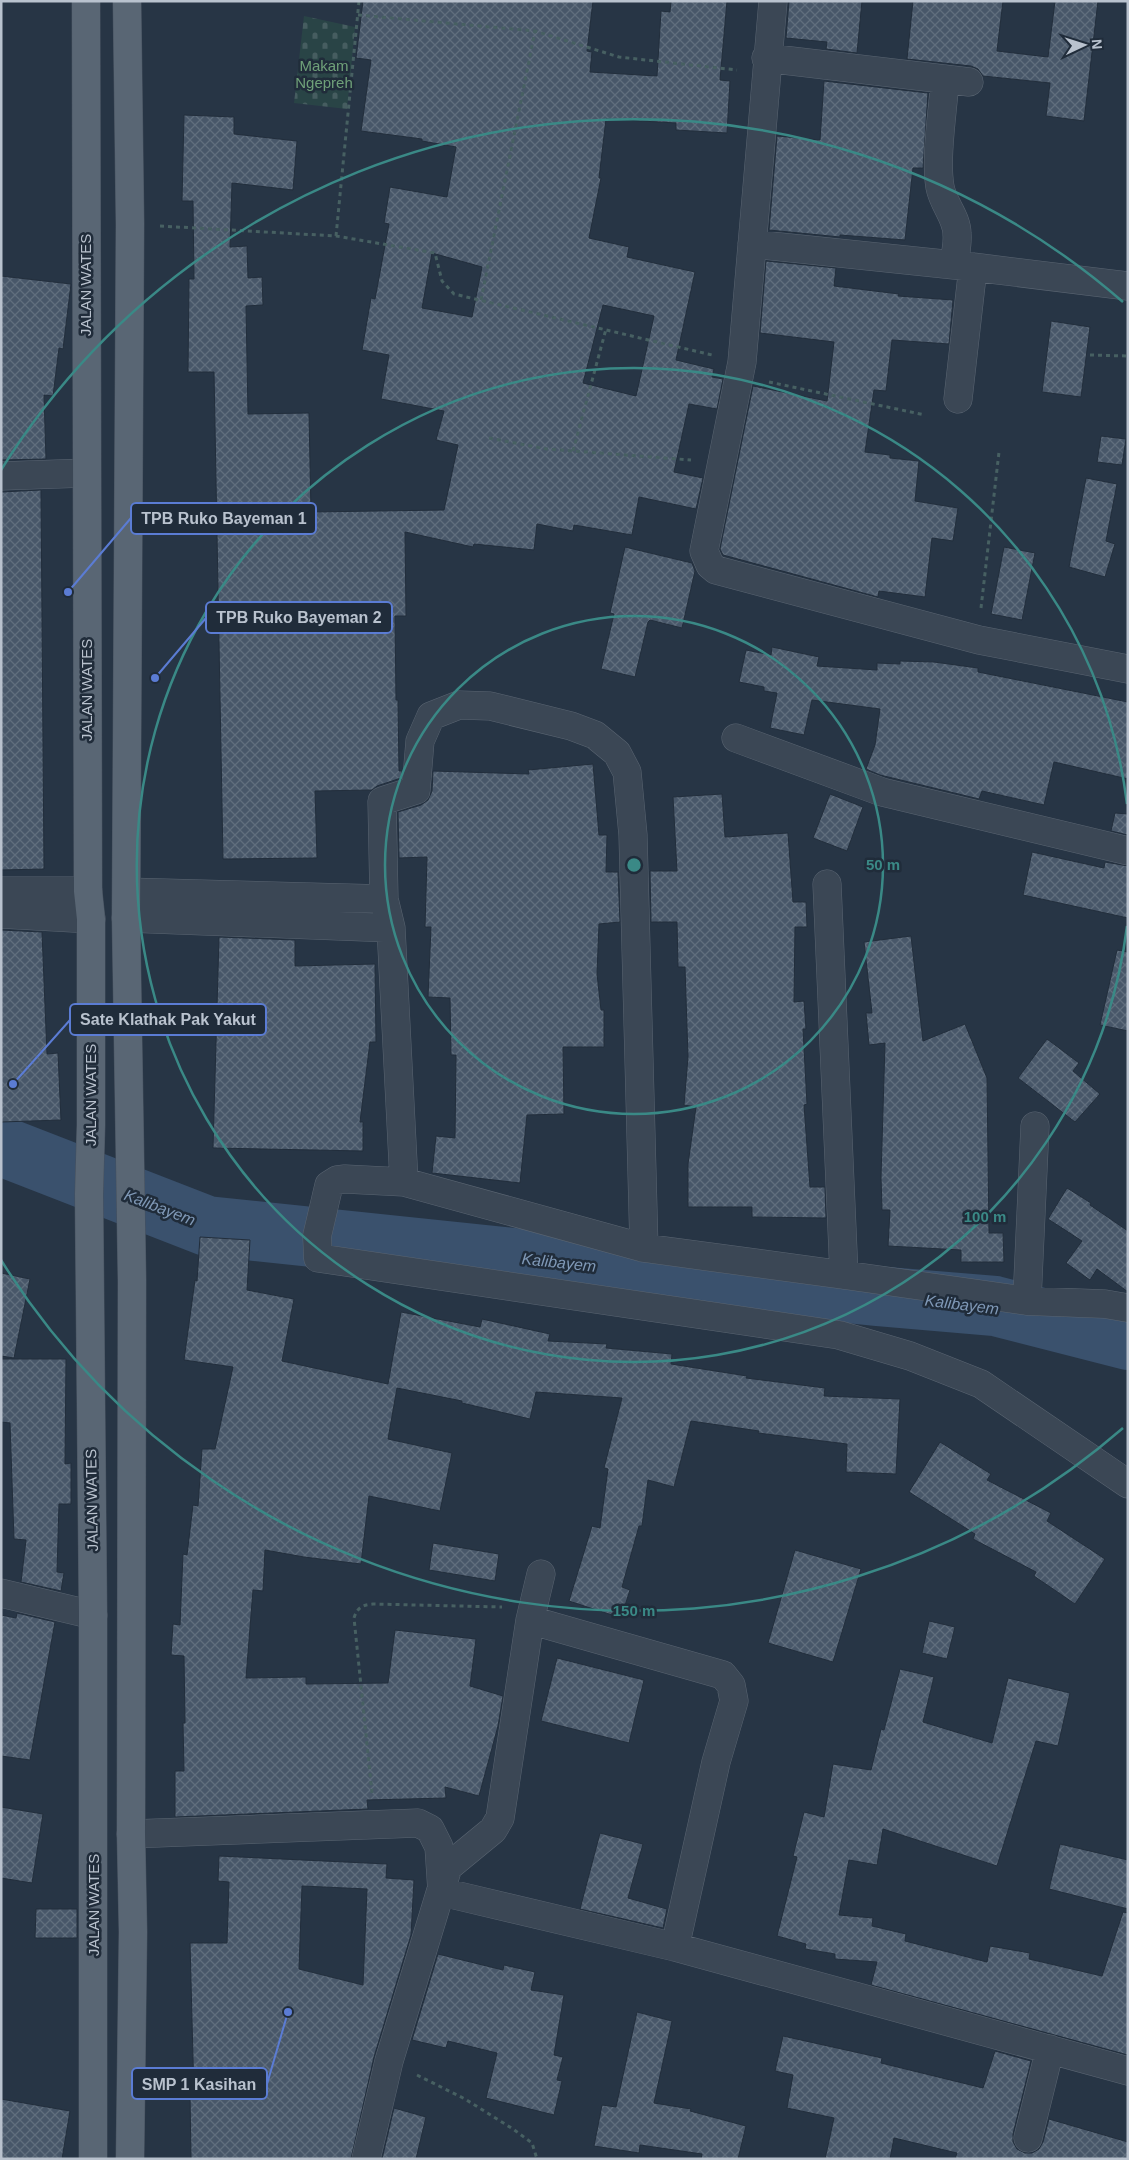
<svg xmlns="http://www.w3.org/2000/svg" width="1129" height="2160" font-family="Helvetica,sans-serif">
  <style>
    .cemetery { fill: url(#cemetery-stones) }
    .lines { fill: none; stroke-linecap: round; stroke-linejoin: round }
    .river { stroke: #3a516d; stroke-width: 60 }
    .building { fill: url(#building-cross-hatch); stroke: #222e3c; fill-rule: evenodd }
    .minor-casing { stroke: #5a6572; stroke-width: 29 }
    .major-casing { stroke: #45505e; stroke-width: 29 }
    .path { stroke: #476062; stroke-width: 3; stroke-dasharray: 4 4; stroke-linecap: butt }
    .minor { stroke: #3b4755; stroke-width: 28 }
    .major { stroke: #596674; stroke-width: 28 }
    .ring { fill: none; stroke: #3a8986; stroke-width: 2.5 }
    .labels { text-anchor: middle; stroke-width: 5; stroke-linejoin: round; paint-order: stroke }
    .park-label { font-size: 15px; fill: #6fa079; stroke: #202c3a }
    .street-label { font-size: 15px; fill: #b9c2ce; stroke: #202c3a }
    .water-label { font-size: 16px; font-style: italic; fill: #7f98b6; stroke: #202c3a }
    .centre { fill: #3a8986; stroke: #202c3a; stroke-width: 2.5 }
    .ring-label { font-size: 15px; text-anchor: middle; font-weight: bold; fill: #3a8986; stroke: #202c3a; stroke-width: 5; stroke-linejoin: round; paint-order: stroke }
    .leader { fill: none; stroke: #5b7cd4; stroke-width: 2 }
    .callout-dot { fill: #5b7cd4; stroke: #202c3a; stroke-width: 2 }
    .callout { fill: #202c3a; stroke: #5b7cd4; stroke-width: 2 }
    .callout-label { font-size: 16px; text-anchor: middle; font-weight: bold; fill: #b9c2ce }
  </style>
  <defs>
    <pattern id="cemetery-stones" width="16" height="16" patternUnits="userSpaceOnUse" patternTransform="scale(1.25)"><rect width="16" height="16" fill="#294446"/><path d="M2 7V4a2 2 0 0 1 4 0v3zM10 15v-3a2 2 0 0 1 4 0v3z" fill="#465d60"/></pattern>
    <pattern id="building-cross-hatch" width="8" height="8" patternUnits="userSpaceOnUse" patternTransform="scale(1.25)"><rect width="8" height="8" fill="#485769"/><path d="M0 0l8 8M0 8l8-8" fill="none" stroke="#606e7d"/></pattern>
  </defs>
  <rect width="100%" height="100%" fill="#273545"/>
  <!-- cemetery -->
  <path class="cemetery" d="M 304,16 L 355,27 L 347,109 L 294,103 Z"/>
  <g class="lines">
    <!-- river -->
    <path class="river" d="M 1,1146 L 207,1226 L 876,1296 L 995,1306 L 1128,1340"/>
  </g>
  <!-- building -->
  <path class="building" d="M 363,1 L 593,1 L 587,51 L 592,52 L 590,72 L 657,76 L 661,11 L 670,12 L 671,1 L 727,1 L 720,80 L 730,81 L 727,133 L 676,130 L 676,123 L 606,119 L 599,178 L 601,178 L 589,238 L 629,247 L 627,257 L 695,272 L 676,360 L 714,369 L 712,377 L 723,379 L 717,409 L 689,404 L 674,472 L 703,478 L 696,509 L 639,497 L 632,535 L 574,525 L 573,531 L 537,524 L 534,550 L 474,544 L 473,547 L 405,532 L 406,616 L 395,616 L 396,700 L 398,700 L 399,771 L 402,771 L 401,778 L 377,786 L 372,790 L 315,791 L 317,858 L 223,859 L 214,372 L 188,372 L 189,279 L 194,279 L 193,201 L 182,201 L 184,115 L 234,117 L 234,134 L 297,141 L 293,190 L 232,183 L 230,247 L 247,246 L 248,278 L 262,277 L 263,305 L 246,306 L 248,414 L 309,413 L 311,512 L 444,510 L 458,445 L 436,440 L 444,411 L 381,399 L 389,355 L 362,350 L 371,298 L 375,299 L 389,224 L 384,223 L 390,187 L 447,197 L 456,147 L 422,141 L 422,139 L 361,131 L 371,60 L 356,58 ZM 432,253 L 482,267 L 472,317 L 422,308 ZM 603,305 L 654,316 L 636,396 L 583,383 Z
    M 789,1 L 862,1 L 857,53 L 826,49 L 827,42 L 786,38 Z
    M 913,1 L 1003,1 L 997,51 L 1048,57 L 1055,1 L 1098,1 L 1084,121 L 1046,116 L 1050,83 L 983,76 L 978,69 L 971,66 L 907,59 Z
    M 824,81 L 928,93 L 923,168 L 913,168 L 905,240 L 840,235 L 840,237 L 769,230 L 777,136 L 820,140 Z
    M 766,261 L 836,268 L 834,286 L 899,294 L 898,296 L 953,300 L 949,344 L 892,340 L 886,391 L 874,390 L 865,452 L 890,455 L 890,458 L 919,461 L 915,501 L 958,508 L 953,541 L 932,538 L 925,597 L 879,591 L 878,597 L 723,555 L 720,549 L 753,386 L 827,401 L 834,342 L 760,333 Z
    M 1,276 L 71,284 L 63,349 L 59,348 L 53,396 L 44,395 L 46,459 L 1,460 Z
    M 1051,321 L 1090,327 L 1081,397 L 1042,392 Z
    M 1101,436 L 1126,439 L 1122,465 L 1097,462 Z
    M 1086,478 L 1117,484 L 1106,541 L 1115,544 L 1105,577 L 1069,567 Z
    M 41,490 L 44,869 L 1,870 L 1,492 Z
    M 625,547 L 692,563 L 695,571 L 682,628 L 650,620 L 648,622 L 635,677 L 601,669 L 614,614 L 610,613 Z
    M 1004,547 L 1035,553 L 1022,620 L 991,614 Z
    M 772,647 L 819,657 L 817,666 L 877,670 L 877,663 L 900,664 L 900,661 L 934,662 L 978,668 L 978,672 L 1128,702 L 1128,779 L 1054,762 L 1044,805 L 982,791 L 979,799 L 880,775 L 866,769 L 875,745 L 880,709 L 812,700 L 804,735 L 770,728 L 777,693 L 764,691 L 764,687 L 739,682 L 746,650 L 771,655 Z
    M 593,764 L 599,835 L 607,835 L 606,872 L 618,872 L 620,922 L 599,924 L 597,974 L 601,1010 L 604,1010 L 604,1047 L 563,1047 L 564,1114 L 527,1115 L 520,1183 L 432,1173 L 436,1136 L 455,1138 L 456,1055 L 451,1055 L 450,998 L 428,997 L 431,927 L 425,927 L 427,857 L 399,858 L 398,812 L 421,805 L 428,800 L 432,791 L 433,771 L 529,774 L 528,770 Z
    M 722,794 L 725,837 L 788,833 L 793,902 L 806,902 L 807,927 L 795,927 L 794,1002 L 804,1001 L 806,1029 L 803,1029 L 807,1104 L 804,1105 L 810,1187 L 825,1187 L 826,1218 L 752,1217 L 752,1207 L 688,1207 L 688,1164 L 696,1107 L 684,1105 L 688,1057 L 685,967 L 678,967 L 677,922 L 651,922 L 650,871 L 677,871 L 673,797 Z
    M 830,794 L 863,807 L 847,851 L 813,838 Z
    M 1115,813 L 1128,814 L 1128,835 L 1111,831 Z
    M 1032,852 L 1104,868 L 1105,862 L 1128,866 L 1128,918 L 1023,895 Z
    M 1,930 L 42,932 L 47,1054 L 58,1053 L 61,1120 L 1,1122 Z
    M 911,936 L 923,1041 L 965,1024 L 987,1078 L 989,1233 L 1003,1233 L 1004,1262 L 961,1262 L 961,1250 L 888,1246 L 890,1210 L 882,1210 L 881,1177 L 885,1043 L 869,1045 L 866,1013 L 872,1013 L 864,942 Z
    M 219,937 L 295,940 L 295,966 L 375,964 L 376,1042 L 370,1042 L 360,1122 L 363,1122 L 363,1151 L 213,1148 Z
    M 1117,950 L 1128,952 L 1128,1031 L 1100,1025 Z
    M 1047,1039 L 1079,1063 L 1073,1071 L 1100,1094 L 1075,1122 L 1018,1078 Z
    M 1067,1188 L 1091,1203 L 1090,1205 L 1128,1231 L 1128,1292 L 1097,1269 L 1090,1280 L 1066,1263 L 1082,1241 L 1048,1219 Z
    M 200,1237 L 250,1240 L 247,1290 L 294,1299 L 282,1361 L 388,1384 L 401,1312 L 480,1327 L 482,1319 L 550,1334 L 548,1341 L 607,1344 L 606,1348 L 672,1354 L 671,1364 L 747,1376 L 746,1378 L 825,1388 L 824,1396 L 900,1399 L 896,1474 L 846,1472 L 847,1444 L 758,1433 L 759,1431 L 691,1421 L 674,1487 L 648,1480 L 642,1526 L 639,1526 L 622,1587 L 630,1590 L 621,1618 L 569,1601 L 592,1526 L 600,1528 L 608,1469 L 604,1468 L 622,1398 L 536,1392 L 530,1419 L 462,1403 L 462,1401 L 397,1388 L 388,1439 L 452,1453 L 440,1511 L 369,1496 L 361,1564 L 304,1557 L 265,1550 L 263,1591 L 253,1590 L 246,1678 L 306,1677 L 306,1684 L 388,1683 L 395,1630 L 476,1639 L 470,1686 L 503,1696 L 498,1726 L 479,1796 L 445,1787 L 446,1798 L 367,1800 L 368,1809 L 175,1817 L 175,1771 L 184,1771 L 183,1723 L 185,1723 L 184,1656 L 171,1655 L 173,1624 L 180,1625 L 183,1554 L 187,1555 L 193,1505 L 198,1506 L 202,1449 L 215,1449 L 233,1367 L 184,1360 L 195,1280 L 197,1281 Z
    M 1,1273 L 30,1279 L 14,1358 L 1,1356 Z
    M 1,1359 L 66,1359 L 65,1464 L 71,1463 L 71,1504 L 59,1504 L 57,1572 L 64,1573 L 61,1591 L 21,1582 L 26,1540 L 14,1539 L 10,1423 L 1,1422 Z
    M 940,1442 L 991,1474 L 987,1480 L 1051,1513 L 1047,1521 L 1105,1559 L 1075,1604 L 1034,1576 L 1036,1572 L 973,1539 L 975,1534 L 909,1492 Z
    M 433,1543 L 499,1554 L 495,1581 L 429,1570 Z
    M 795,1550 L 861,1569 L 833,1662 L 768,1643 Z
    M 17,1613 L 55,1622 L 30,1760 L 1,1756 L 1,1615 L 16,1618 Z
    M 929,1621 L 955,1627 L 947,1659 L 922,1653 Z
    M 557,1658 L 644,1680 L 629,1743 L 541,1721 Z
    M 900,1669 L 934,1677 L 923,1722 L 992,1743 L 1008,1678 L 1070,1693 L 1058,1746 L 1036,1741 L 997,1866 L 883,1829 L 877,1865 L 849,1860 L 839,1915 L 873,1918 L 872,1926 L 906,1934 L 905,1941 L 987,1962 L 990,1946 L 1030,1953 L 1029,1959 L 1102,1976 L 1123,1912 L 1128,1913 L 1128,2055 L 871,1985 L 877,1962 L 835,1959 L 835,1954 L 805,1949 L 806,1944 L 777,1936 L 797,1857 L 793,1856 L 804,1812 L 824,1817 L 833,1764 L 871,1770 L 881,1729 L 884,1730 Z
    M 1,1807 L 43,1814 L 32,1883 L 1,1878 Z
    M 600,1833 L 643,1844 L 628,1898 L 667,1909 L 663,1928 L 580,1909 Z
    M 1060,1844 L 1128,1860 L 1128,1909 L 1049,1889 Z
    M 219,1856 L 387,1864 L 386,1878 L 414,1880 L 411,1935 L 374,2057 L 351,2159 L 191,2159 L 190,2096 L 194,2096 L 190,1943 L 227,1943 L 229,1882 L 218,1881 ZM 302,1886 L 367,1889 L 363,1985 L 299,1969 Z
    M 36,1909 L 77,1909 L 77,1938 L 35,1938 Z
    M 438,1954 L 503,1970 L 504,1965 L 535,1972 L 531,1990 L 564,1995 L 554,2055 L 563,2057 L 557,2080 L 562,2081 L 554,2115 L 486,2098 L 497,2053 L 448,2041 L 446,2048 L 412,2040 Z
    M 637,2012 L 672,2021 L 654,2103 L 691,2109 L 690,2111 L 746,2126 L 738,2159 L 701,2159 L 702,2154 L 640,2145 L 639,2153 L 594,2146 L 602,2105 L 616,2107 Z
    M 783,2036 L 882,2058 L 881,2063 L 983,2088 L 995,2051 L 1031,2061 L 1013,2134 L 1013,2142 L 1017,2149 L 1025,2153 L 1032,2153 L 1039,2149 L 1043,2142 L 1049,2119 L 1128,2142 L 1128,2159 L 955,2159 L 957,2153 L 894,2138 L 890,2159 L 825,2159 L 834,2118 L 787,2108 L 793,2075 L 775,2071 Z
    M 1,2099 L 70,2111 L 62,2159 L 1,2159 Z
    M 394,2108 L 426,2117 L 416,2159 L 382,2159 Z"/>
  <g class="lines">
    <defs>
      <path id="minor" d="M 773,1 L 742,362 L 704,551 L 710,565 L 716,570 L 979,640 L 1128,669
        M 766,58 L 969,82
        M 945,79 C 943,110 935,158 940,187 C 943,204 957,217 957,234 C 958,244 955,255 954,265
        M 752,244 L 973,267 L 1128,286
        M 958,399 L 973,267
        M 1,476 L 86,473
        M 736,738 L 882,792 L 1128,851
        M 827,884 L 844,1275
        M 1,891 L 88,891
        M 127,892 L 384,899
        M 1,914 L 91,919
        M 126,918 L 391,928
        M 404,1182 L 345,1179 L 337,1180 L 329,1185 L 317,1236 L 318,1258 L 839,1335 L 910,1356 L 981,1384 L 1128,1484
        M 644,1248 L 633,835 L 627,772 L 617,753 L 595,735 L 571,726 L 490,706 L 459,705 L 431,716 L 420,741 L 416,790 L 382,801 L 384,899 L 391,928 L 404,1182 L 644,1248 L 844,1275 L 1027,1301 L 1105,1304 L 1128,1308
        M 1027,1301 L 1035,1126
        M 1,1593 L 93,1615
        M 530,1620 L 723,1675 L 731,1685 L 734,1701 L 716,1762 L 675,1947
        M 131,1834 L 418,1823 L 430,1829 L 439,1847 L 442,1892 L 675,1947 L 1128,2071
        M 1028,2138 L 1050,2049
        M 366,2159 L 389,2061 L 448,1867 L 493,1830 L 500,1818 L 530,1620 L 541,1574"/>
      <path id="major" d="M 86,1 L 88,891 L 91,919 L 91,1125 L 89,1194 L 93,1615 L 93,2159
        M 127,1 L 130,224 L 126,918 L 132,1280 L 131,1834 L 133,1932 L 130,2159"/>
    </defs>
    <!-- minor casing -->
    <use href="#minor" class="minor-casing"/>
    <!-- major casing -->
    <use href="#major" class="major-casing"/>
    <!-- path -->
    <path class="path" d="M 358,15 L 535,31 L 619,57 L 737,70
      M 160,226 L 336,236 L 435,253 L 442,281 L 454,294 L 712,355
      M 336,236 L 359,1
      M 481,300 L 535,31
      M 1090,355 L 1128,356
      M 769,382 L 925,415
      M 489,438 L 547,449 L 691,460
      M 573,451 L 606,329
      M 981,608 L 999,452
      M 372,1793 L 354,1618 C 357,1608 362,1605 373,1604 L 502,1607
      M 417,2075 L 465,2099 L 513,2129 L 532,2143 L 537,2159"/>
    <!-- minor -->
    <use href="#minor" class="minor"/>
    <!-- major -->
    <use href="#major" class="major"/>
  </g>
  <!-- distance rings -->
  <g class="ring">
    <circle cx="634" cy="865" r="249"/>
    <path d="M1127 926A497 497 0 1 1 1127 804"/>
    <path d="M1123 1428A746 746 0 0 1 1 1260M1 470A746 746 0 0 1 1123 302"/>
  </g>
  <g class="labels">
    <!-- park labels -->
    <g class="park-label">
      <text x="324" y="71">Makam<tspan x="324" dy="17">Ngepreh</tspan></text>
    </g>
    <!-- street labels -->
    <g class="street-label">
      <text transform="translate(86 285) rotate(-90)" y="5">JALAN WATES</text>
      <text transform="translate(87 690) rotate(-90)" y="5">JALAN WATES</text>
      <text transform="translate(91 1095) rotate(-90)" y="5">JALAN WATES</text>
      <text transform="translate(92 1500) rotate(-91)" y="5">JALAN WATES</text>
      <text transform="translate(94 1905) rotate(-90)" y="5">JALAN WATES</text>
    </g>
    <!-- water labels -->
    <g class="water-label">
      <text transform="translate(160 1207) rotate(21)" y="6">Kalibayem</text>
      <text transform="translate(559 1262) rotate(6)" y="6">Kalibayem</text>
      <text transform="translate(962 1304) rotate(7)" y="6">Kalibayem</text>
    </g>
  </g>
  <circle cx="634" cy="865" r="8" class="centre"/>
  <g class="ring-label">
    <text x="883" y="870">50 m</text>
    <text x="985" y="1222">100 m</text>
    <text x="634" y="1616">150 m</text>
  </g>
  <!-- callouts -->
  <path class="leader" d="M68 592L131 518M155 678L206 618M13 1084L70 1020M288 2012L267 2084"/>
  <g class="callout-dot">
    <circle cx="68" cy="592" r="5"/>
    <circle cx="155" cy="678" r="5"/>
    <circle cx="13" cy="1084" r="5"/>
    <circle cx="288" cy="2012" r="5"/>
  </g>
  <g class="callout">
    <rect x="131" y="503" width="185" height="31" rx="5"/>
    <rect x="206" y="602" width="186" height="31" rx="5"/>
    <rect x="70" y="1004" width="196" height="31" rx="5"/>
    <rect x="132" y="2068" width="135" height="31" rx="5"/>
  </g>
  <g class="callout-label">
    <text x="224" y="524">TPB Ruko Bayeman 1</text>
    <text x="299" y="623">TPB Ruko Bayeman 2</text>
    <text x="168" y="1025">Sate Klathak Pak Yakut</text>
    <text x="199" y="2090">SMP 1 Kasihan</text>
  </g>
  <!-- border -->
  <rect width="1129" height="2160" fill="none" stroke="#b9c2ce" stroke-width="5"/>
  <!-- north arrow -->
  <g transform="translate(1084 45) rotate(86)" stroke="#202c3a" stroke-width="4" paint-order="stroke">
  <path d="M0-4L9 19L0 12L-9 19Z" fill="#b9c2ce"/>
  <text y="-8" font-size="14" font-weight="bold" text-anchor="middle" fill="#b9c2ce">N</text>
  </g>
</svg>
